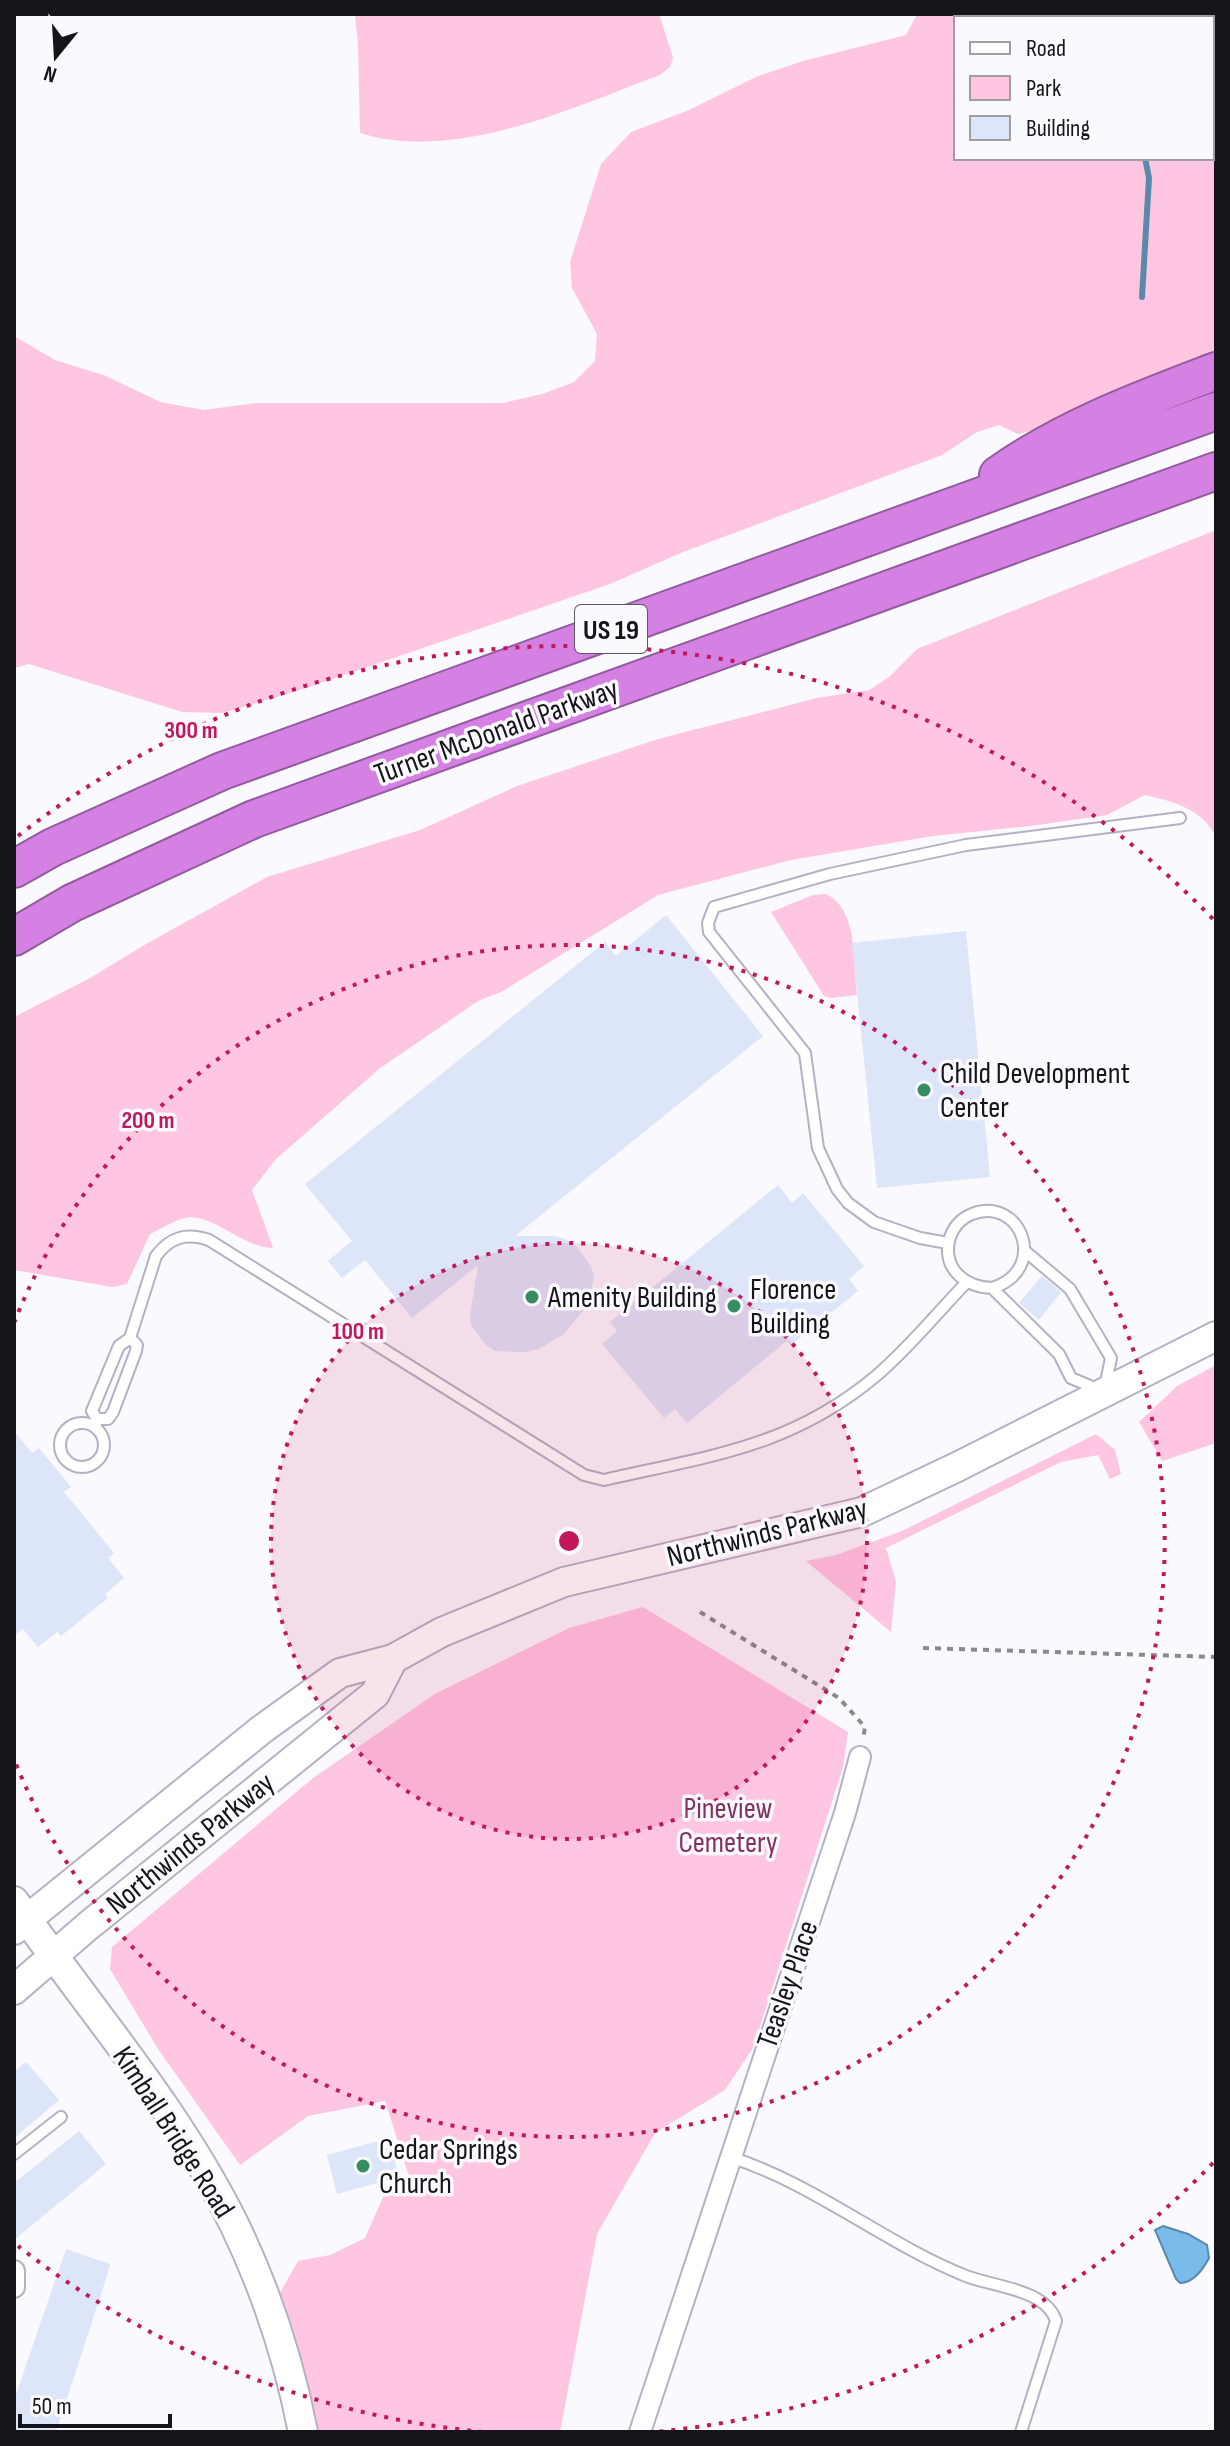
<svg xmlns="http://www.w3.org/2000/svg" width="1230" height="2446" font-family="'Sofia Sans Condensed',sans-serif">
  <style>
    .green { fill: #ffc6e1 }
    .water { fill: #79bbe9; stroke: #5b89ab; stroke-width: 2 }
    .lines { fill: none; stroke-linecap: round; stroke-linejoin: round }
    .stream { stroke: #5b89ab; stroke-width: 6 }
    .building { fill: #dde5f8 }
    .lane-casing { stroke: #b5b1c4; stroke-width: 14 }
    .street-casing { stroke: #b5b1c4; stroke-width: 24 }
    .secondary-casing { stroke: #b5b1c4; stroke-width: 32 }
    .highway-casing { stroke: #925b9d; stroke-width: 40 }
    .path { stroke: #8a898e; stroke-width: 4; stroke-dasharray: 6 6; stroke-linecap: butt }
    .lane { stroke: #fff; stroke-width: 10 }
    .street { stroke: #fff; stroke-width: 20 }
    .secondary { stroke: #fff; stroke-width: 28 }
    .highway { stroke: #d581e4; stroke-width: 36 }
    .ring { fill: none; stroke: #c2185b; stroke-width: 4; stroke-dasharray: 4 8 }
    .poi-dot { fill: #358d61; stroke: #faf9fd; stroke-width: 3 }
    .labels { text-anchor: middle; stroke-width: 7; stroke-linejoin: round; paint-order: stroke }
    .shield { fill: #faf9fd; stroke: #5a595e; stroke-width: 2 }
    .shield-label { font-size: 28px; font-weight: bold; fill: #15141a }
    .street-label { font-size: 30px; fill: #15141a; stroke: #faf9fd }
    .poi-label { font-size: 30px; fill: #15141a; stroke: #faf9fd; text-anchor: start }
    .park-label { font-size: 30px; fill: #83315f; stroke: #faf9fd }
    .centre { fill: #c2185b; stroke: #faf9fd; stroke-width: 4 }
    .ring-label { font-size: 24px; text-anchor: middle; font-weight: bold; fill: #c2185b; stroke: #faf9fd; stroke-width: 7; stroke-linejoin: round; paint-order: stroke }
  </style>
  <rect width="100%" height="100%" fill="#faf9fd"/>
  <!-- green -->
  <path class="green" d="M 355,14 L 659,14 L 673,58 L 670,67 L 660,75 C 572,108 455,163 360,133 L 358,45 Z
    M 917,14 L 1166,14 L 1174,18 L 956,18 L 956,158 L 1212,158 L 1212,20 L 1216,20 L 1216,361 L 1063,423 L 1018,434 L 999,425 L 977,432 L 942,455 L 683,552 L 610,584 L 300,690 L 223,713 L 182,712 L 29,664 L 14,668 L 14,336 L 55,360 L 106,376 L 160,402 L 204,410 L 256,403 L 503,403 L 542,394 L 574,382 L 595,361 L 597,334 L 572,288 L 570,262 L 601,164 L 631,132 L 689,110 L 758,76 L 803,61 L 906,35 Z
    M 1216,530 L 1216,837 C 1202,809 1175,802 1145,795 L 1107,815 L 1031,826 L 933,836 L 791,860 L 658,895 L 501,992 L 478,1001 L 379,1069 L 275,1160 L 252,1190 L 273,1248 C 243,1248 211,1212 185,1218 C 173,1221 161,1229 150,1234 L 127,1284 L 112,1287 L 14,1270 L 14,1017 L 90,978 L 146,944 L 267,877 L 420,830 L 517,786 L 658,739 L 817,698 L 869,690 L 889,677 L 917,649 Z
    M 826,894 C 858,909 854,964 857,995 L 831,998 L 824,996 L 771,912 L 813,895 Z
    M 1216,1365 L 1216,1443 L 1162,1461 L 1139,1422 L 1177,1386 Z
    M 1096,1434 L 1115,1450 L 1121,1474 L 1110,1479 L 1098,1455 L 1061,1462 L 886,1548 L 896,1582 L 891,1632 L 806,1561 L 836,1555 L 902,1531 Z
    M 643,1607 L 848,1732 L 843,1767 L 753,2048 L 725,2090 L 655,2133 L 597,2234 L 560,2432 L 316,2432 L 278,2296 L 298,2261 L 330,2255 L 365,2238 L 383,2197 L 412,2186 L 385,2101 L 308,2116 L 240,2165 L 158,2049 L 110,1969 L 112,1947 L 313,1778 L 435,1694 L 569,1628 Z"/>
  <!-- water -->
  <path class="water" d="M 1163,2226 L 1188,2234 L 1207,2245 L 1209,2258 C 1203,2269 1194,2283 1180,2283 L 1176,2279 L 1155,2230 Z"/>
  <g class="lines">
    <!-- stream -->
    <path class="stream" d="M 1097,14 L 1097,18
      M 1142,297 L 1149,178 L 1145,158"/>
  </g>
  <!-- building -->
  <path class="building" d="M 666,915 L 763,1036 L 515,1236 L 556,1236 L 567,1240 L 577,1247 L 591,1266 L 594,1277 L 589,1300 L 583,1311 L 564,1334 L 539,1349 L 527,1352 L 495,1351 L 485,1344 L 471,1325 L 470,1315 L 478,1265 L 412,1318 L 365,1260 L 342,1278 L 328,1261 L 352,1241 L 305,1184 L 605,942 L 616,956 Z
    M 966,931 L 990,1177 L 877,1188 L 852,943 Z
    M 778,1185 L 792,1203 L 803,1193 L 864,1266 L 849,1279 L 858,1291 L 791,1345 L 787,1341 L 687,1423 L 675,1409 L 664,1418 L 602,1344 L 617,1331 L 610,1322 Z
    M 1042,1276 L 1061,1292 L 1039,1320 L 1019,1303 Z
    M 14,1431 L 32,1453 L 39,1448 L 71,1487 L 64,1492 L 114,1553 L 108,1558 L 124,1578 L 105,1594 L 108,1598 L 61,1636 L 57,1632 L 38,1647 L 23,1629 L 14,1636 Z
    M 26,2062 L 59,2100 L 14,2138 L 14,2072 Z
    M 79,2131 L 106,2164 L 14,2240 L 14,2183 Z
    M 389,2138 L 399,2177 L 337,2194 L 327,2155 Z
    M 66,2249 L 110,2264 L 104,2285 L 56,2432 L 14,2432 L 14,2400 Z"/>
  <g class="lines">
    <defs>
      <path id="lane" d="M 948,1243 L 920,1238 L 874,1222 L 848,1203 L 837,1189 L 818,1148 L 805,1053 L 709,932 L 708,923 L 714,907 L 830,874 L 966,845 L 1180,818
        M 992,1288 C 1050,1270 1021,1195 972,1214 C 960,1219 952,1229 949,1241 C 943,1270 966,1287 992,1288 L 1059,1354 L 1071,1378 L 1104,1392 L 1111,1358 L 1070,1289 L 1025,1251
        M 97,1419 L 108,1419 L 113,1412 L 136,1351 L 137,1345 L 130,1338
        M60 1445a22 22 0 1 1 44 0a22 22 0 1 1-44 0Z
        M 95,1427 L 97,1419 L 92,1411 L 119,1346 L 130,1338 L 156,1256 C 171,1236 187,1233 209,1240 L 584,1475 L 604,1480 C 708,1456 790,1448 876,1376 C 909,1348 936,1314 966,1283
        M 14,2154 L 61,2117
        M 730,2157 C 815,2184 884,2243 966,2276 C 994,2287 1046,2289 1056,2321 L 1021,2432"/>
      <path id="street" d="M 14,2271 L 14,2287
        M 640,2432 L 845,1813 L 860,1757"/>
      <path id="secondary" d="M 14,1901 C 88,2007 176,2107 234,2224 C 266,2290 289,2360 303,2432
        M 14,1930 L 261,1730 L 340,1673 L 393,1659 L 442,1632 L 564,1582 L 862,1512 L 957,1467 L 1216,1336
        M 14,1990 L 88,1926 L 375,1694 L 393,1659"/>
      <path id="highway" d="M 998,475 C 1064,428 1140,400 1216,371
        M 14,869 L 53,847 L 222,771 L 1216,411
        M 14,937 L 72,903 L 254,819 L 1216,471"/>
    </defs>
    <!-- lane casing -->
    <use href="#lane" class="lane-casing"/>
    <!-- street casing -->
    <use href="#street" class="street-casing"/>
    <!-- secondary casing -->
    <use href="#secondary" class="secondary-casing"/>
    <!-- highway casing -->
    <use href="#highway" class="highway-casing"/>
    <!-- path -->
    <path class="path" d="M 700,1612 L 839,1698 L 865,1727 L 863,1739
      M 923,1648 L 1216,1657"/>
    <!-- lane -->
    <use href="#lane" class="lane"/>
    <!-- street -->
    <use href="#street" class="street"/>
    <!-- secondary -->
    <use href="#secondary" class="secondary"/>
    <!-- highway -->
    <use href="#highway" class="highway"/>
  </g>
  <!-- distance rings -->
  <circle cx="569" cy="1541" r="298" fill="#c2185b" fill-opacity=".12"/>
  <g class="ring">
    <circle cx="569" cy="1541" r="298"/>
    <path d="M14 1323A596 596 0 1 1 14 1759"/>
    <path d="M1213 2163A895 895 0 0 1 655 2432M483 2432A895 895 0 0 1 18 2246M18 836A895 895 0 0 1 1213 919"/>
  </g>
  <!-- markers -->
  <g class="poi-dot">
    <circle cx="924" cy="1090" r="8"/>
    <circle cx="532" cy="1297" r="8"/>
    <circle cx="734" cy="1306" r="8"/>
    <circle cx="363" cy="2166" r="8"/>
  </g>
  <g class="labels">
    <!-- shield labels -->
    <rect class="shield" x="575" y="605" width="72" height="48" rx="6"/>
    <g class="shield-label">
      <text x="611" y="639">US 19</text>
    </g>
    <!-- street labels -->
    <g class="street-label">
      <text transform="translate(496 731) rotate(-20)" y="10">Turner McDonald Parkway</text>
      <text transform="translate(767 1532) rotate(-14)" y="10">Northwinds Parkway</text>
      <text transform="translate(190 1843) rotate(-39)" y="10">Northwinds Parkway</text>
      <text transform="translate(787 1984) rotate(-71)" y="10">Teasley Place</text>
      <text transform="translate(174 2132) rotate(57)" y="10">Kimball Bridge Road</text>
    </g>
    <!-- poi labels -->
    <g class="poi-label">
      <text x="940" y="1083">Child Development<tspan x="940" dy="34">Center</tspan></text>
      <text x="750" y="1299">Florence<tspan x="750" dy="34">Building</tspan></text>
      <text x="548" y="1307">Amenity Building</text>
      <text x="379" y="2159">Cedar Springs<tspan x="379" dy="34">Church</tspan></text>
    </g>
    <!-- park labels -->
    <g class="park-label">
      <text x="728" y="1818">Pineview<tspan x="728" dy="34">Cemetery</tspan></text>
    </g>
  </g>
  <circle cx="569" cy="1541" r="12" class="centre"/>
  <g class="ring-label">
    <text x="191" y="738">300 m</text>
    <text x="148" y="1128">200 m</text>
    <text x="358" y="1339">100 m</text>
  </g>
  <!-- border -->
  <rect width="1230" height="2446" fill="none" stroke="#15141a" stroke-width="32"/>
  <!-- legend -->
  <rect x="954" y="16" width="260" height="144" fill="#faf9fd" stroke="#9e9da2" stroke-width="2"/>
  <rect x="970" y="42" width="40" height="12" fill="#ffffff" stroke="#9e9da2" stroke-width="2"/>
  <text x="1026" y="56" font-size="24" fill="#15141a">Road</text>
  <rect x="970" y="76" width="40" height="24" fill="#ffc6e1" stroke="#9e9da2" stroke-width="2"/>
  <text x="1026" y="96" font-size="24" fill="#15141a">Park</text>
  <rect x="970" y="116" width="40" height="24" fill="#dde5f8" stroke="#9e9da2" stroke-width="2"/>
  <text x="1026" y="136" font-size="24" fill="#15141a">Building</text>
  <!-- north arrow -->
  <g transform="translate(56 56) rotate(198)" stroke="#faf9fd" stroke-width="6" paint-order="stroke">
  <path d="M0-6L14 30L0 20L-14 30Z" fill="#15141a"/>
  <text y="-12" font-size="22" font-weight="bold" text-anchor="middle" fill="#15141a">N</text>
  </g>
  <!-- scale -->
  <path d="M20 2414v12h150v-12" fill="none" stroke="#15141a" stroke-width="4"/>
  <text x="32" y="2414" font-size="24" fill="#15141a" stroke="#faf9fd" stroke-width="6" paint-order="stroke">50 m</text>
</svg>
